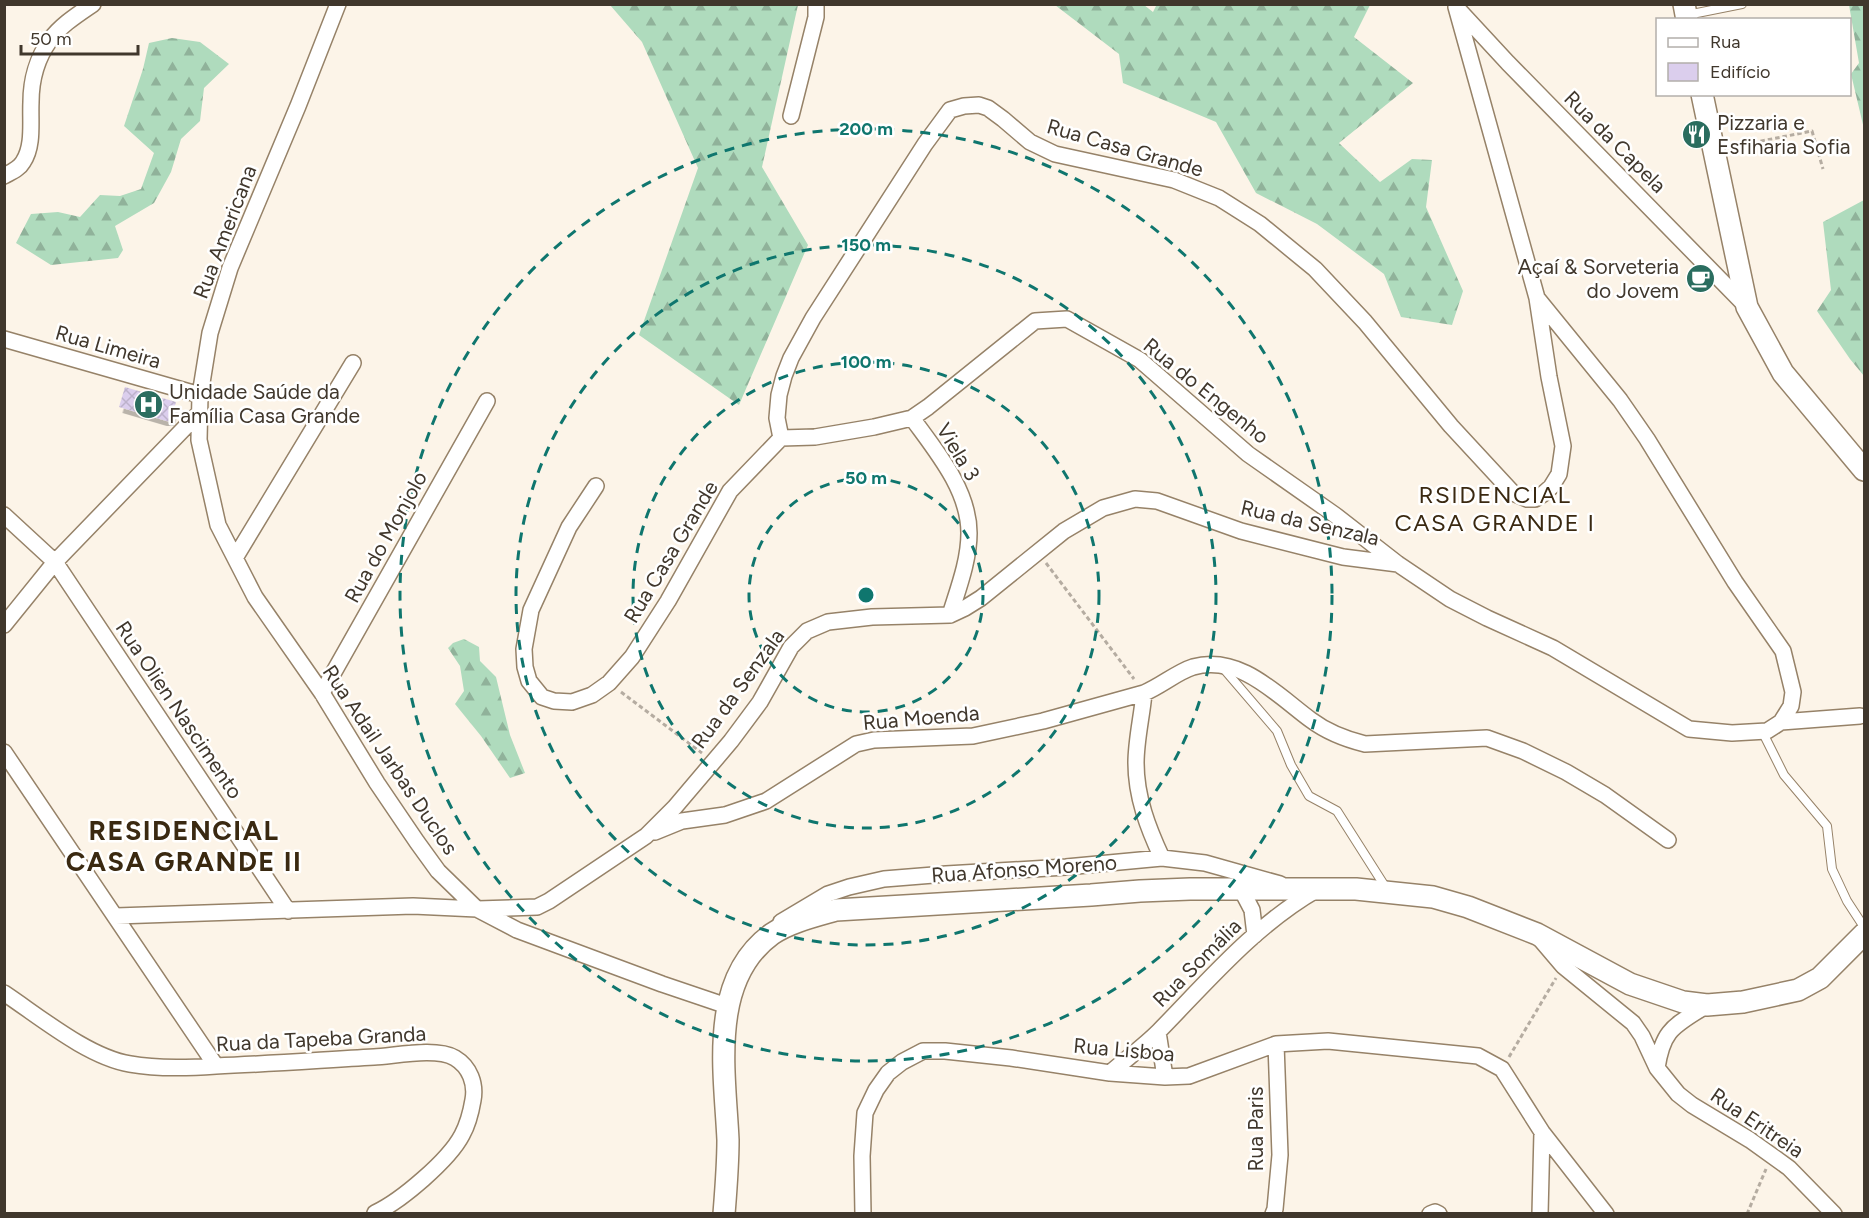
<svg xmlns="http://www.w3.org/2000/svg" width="1869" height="1218" font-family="Figtree,sans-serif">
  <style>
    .forest { fill: url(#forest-firs) }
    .building { fill: url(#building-cross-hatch); filter: url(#shadow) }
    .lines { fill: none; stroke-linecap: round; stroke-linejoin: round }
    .lane-casing { stroke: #968268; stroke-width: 10 }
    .street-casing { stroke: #968268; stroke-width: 18 }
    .secondary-casing { stroke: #968268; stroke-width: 24 }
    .path { stroke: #b5aca1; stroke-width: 3; stroke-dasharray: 4.5 3; stroke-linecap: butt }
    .lane { stroke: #fff; stroke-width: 8 }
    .street { stroke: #fff; stroke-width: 15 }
    .secondary { stroke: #fff; stroke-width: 21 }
    .ring { fill: none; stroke: #0f766e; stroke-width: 3; stroke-dasharray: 10 8 }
    .labels { text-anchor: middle; stroke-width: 5; stroke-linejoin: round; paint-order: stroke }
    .poi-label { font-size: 21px; fill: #40372c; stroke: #fff; text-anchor: start }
    .street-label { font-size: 21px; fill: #40372c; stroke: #fff }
    .quarter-label { font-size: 24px; letter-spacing: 1.5px; fill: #3a2911; stroke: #fff }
    .district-label { font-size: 27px; font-weight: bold; letter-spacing: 1.5px; fill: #3a2911; stroke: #fff }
    .centre { fill: #0f766e; stroke: #fff; stroke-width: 3 }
    .ring-label { font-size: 18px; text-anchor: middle; font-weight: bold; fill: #0f766e; stroke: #fff; stroke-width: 5; stroke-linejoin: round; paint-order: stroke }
  </style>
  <defs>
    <pattern id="forest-firs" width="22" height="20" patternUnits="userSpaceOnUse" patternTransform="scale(1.5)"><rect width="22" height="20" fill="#afdbbd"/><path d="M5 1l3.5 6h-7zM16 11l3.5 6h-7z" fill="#90b29a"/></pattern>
    <pattern id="building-cross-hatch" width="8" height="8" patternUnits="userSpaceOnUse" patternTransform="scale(1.5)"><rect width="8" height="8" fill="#dbceed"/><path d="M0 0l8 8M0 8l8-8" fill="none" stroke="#bdb2cb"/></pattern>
    <filter id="shadow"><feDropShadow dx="3.5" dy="6" stdDeviation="0" flood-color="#0004"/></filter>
  </defs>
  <rect width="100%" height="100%" fill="#fcf4e8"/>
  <!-- forest -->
  <path class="forest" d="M 1157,4 L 1370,5 L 1354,37 L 1413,83 L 1339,143 L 1380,182 L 1412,159 L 1432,160 L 1426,207 L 1463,291 L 1452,325 L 1401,317 L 1384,274 L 1317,224 L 1256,193 L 1216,122 L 1123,83 L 1119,54 L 1055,5 L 1144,5 L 1153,12 Z
    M 610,5 L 798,5 L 762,167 L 808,245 L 739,405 L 639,335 L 698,168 L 642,42 Z
    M 1849,5 L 1864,6 L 1864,129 L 1851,74 L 1859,63 Z
    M 172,38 L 200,42 L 229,64 L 204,88 L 200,121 L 181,139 L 171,172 L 154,203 L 115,226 L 123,250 L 118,258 L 51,265 L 16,243 L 31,214 L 58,212 L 80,217 L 100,195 L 120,196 L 141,189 L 154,153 L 124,126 L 143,69 L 149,43 Z
    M 1864,200 L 1864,376 L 1850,359 L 1817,311 L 1831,290 L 1823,222 Z
    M 464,639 L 479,647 L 480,661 L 496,677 L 510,735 L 525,773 L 510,778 L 481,736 L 455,704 L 464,691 L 460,666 L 448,648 L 453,643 Z"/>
  <!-- building -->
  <path class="building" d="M 125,387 L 176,402 L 170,422 L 119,407 Z"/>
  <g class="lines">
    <defs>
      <path id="lane" d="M 1687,15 L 1742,4
        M 1223,668 L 1277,731 L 1291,765 L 1309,796 L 1337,811 L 1386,888
        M 1762,731 L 1784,775 L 1827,826 L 1832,869 L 1847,901 L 1864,927"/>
      <path id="street" d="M 338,4 L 298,106 L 230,268 L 210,333 L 200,395 L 199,440 L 218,525 L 255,597 L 322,693 L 377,783 L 417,842 L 438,871 L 477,909 L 517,930 L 662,984 L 727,1006
        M 1458,9 L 1508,63 L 1746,306
        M 791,116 L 816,17 L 816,4
        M 4,176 C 11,172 19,169 23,162 C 34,146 30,121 31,102 C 31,81 37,58 50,40 C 61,25 77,15 93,4
        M 4,339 L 200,395
        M 912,418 C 936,451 969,490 969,533 C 969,561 958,589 950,615
        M 781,438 L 815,437 L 874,427 L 912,418 L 928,407 L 1035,321 L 1067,319 L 1140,360 L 1248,454 L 1335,515 L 1398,564 L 1450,599 L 1487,618 L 1553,648 L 1689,729 L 1732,733 L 1767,731 L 1781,722 L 1791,706 L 1793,692 L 1783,651 L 1735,582 L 1647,439 L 1620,400 L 1537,298
        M 781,438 L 777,418 L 779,395 L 784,376 L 791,358 L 813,318 L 925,144 L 950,110 L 964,106 L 979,105 L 988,108 L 1003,119 L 1030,142 L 1055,154 L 1174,180 L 1219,198 L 1260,224 L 1315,269 L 1365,322 L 1451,426 L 1513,493 L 1527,499 L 1535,499 L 1543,494 L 1551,487 L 1559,474 L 1563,446 L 1549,377 L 1537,298 L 1456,7
        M 596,486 L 569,527 L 531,610 L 524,649 L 525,667 L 529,681 L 542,697 L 554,701 L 572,702 L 592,695 L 609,683 L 632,657 L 668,601 L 730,491 L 781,438
        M 4,515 L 55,562 L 288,911
        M 235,558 L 353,363
        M 4,625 L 55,562 L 199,413
        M 322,693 L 487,401
        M 1144,693 C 1142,716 1136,740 1136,763 C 1136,797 1148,828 1162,858
        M 1781,722 L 1860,716
        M 4,752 L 216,1066
        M 655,832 L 682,821 L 725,815 L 766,801 L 856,744 L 874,740 L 973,736 L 1043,721 L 1144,693 C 1161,686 1177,672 1193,667 C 1240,654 1277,695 1311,720 C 1327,732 1345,739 1365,744 L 1487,738 L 1523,751 L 1566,772 L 1605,795 L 1668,840
        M 1241,889 L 1252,910 L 1255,935
        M 116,916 L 413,906 L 477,909 L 537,907 L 549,901 L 646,836 L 675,807 L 731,741 L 760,702 L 791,647 L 807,631 L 828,622 L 872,617 L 950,615 L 965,608 L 981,598 L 1064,531 L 1103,508 L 1135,499 L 1157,501 L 1241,531 L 1343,557 L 1398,564
        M 781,922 L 828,894 L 849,887 L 884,879 L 946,874 L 1066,867 L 1162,858 L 1205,863 L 1280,884
        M 1540,939 L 1563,966 L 1633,1023 L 1642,1036 L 1657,1068 L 1678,1094 L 1692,1105 L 1750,1140 L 1789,1168 L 1834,1214
        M 4,993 C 40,1017 88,1057 130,1064 C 157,1069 188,1068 216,1066 C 268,1064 321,1060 374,1057 C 395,1056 436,1047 455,1058 C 470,1067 476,1084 473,1100 C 471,1112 468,1124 462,1135 C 449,1160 401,1201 375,1213
        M 1158,1032 L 1165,1077
        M 1657,1068 C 1663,1028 1675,1026 1707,1005
        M 1110,1073 C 1126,1059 1144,1046 1159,1031 C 1209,980 1255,925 1318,889
        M 863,1214 L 862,1156 L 865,1113 L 876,1090 L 888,1073 L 902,1062 L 923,1051 L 945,1051 L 1011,1058 L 1110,1073 L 1165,1077 L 1189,1076 L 1276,1044 L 1328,1041 L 1478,1056 L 1502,1069 L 1542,1132 L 1606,1214
        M 1273,1214 L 1275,1209 L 1280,1155 L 1276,1044
        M 1430,1214 L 1435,1212 L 1439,1214
        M 1540,1214 L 1542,1132"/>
      <path id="secondary" d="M 1684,4 L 1687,20
        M 1702,94 L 1747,307 L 1783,373 L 1864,470
        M 724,1214 C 726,1189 728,1165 728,1140 C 725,1073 708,980 772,934 C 790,922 815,916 836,910 L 1091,895 L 1140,891 L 1190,889 L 1356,889 L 1433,897 L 1468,907 L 1537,934 L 1630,984 L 1683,1002 L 1707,1005 L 1743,1002 L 1798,990 L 1820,978 L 1864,934"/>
    </defs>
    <!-- lane casing -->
    <use href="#lane" class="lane-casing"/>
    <!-- street casing -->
    <use href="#street" class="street-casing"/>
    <!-- secondary casing -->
    <use href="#secondary" class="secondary-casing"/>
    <!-- path -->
    <path class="path" d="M 1731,147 L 1812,131 L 1823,169
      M 1046,563 L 1134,679
      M 621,692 L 702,753
      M 1509,1057 L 1556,978
      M 1747,1214 L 1766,1169"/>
    <!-- lane -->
    <use href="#lane" class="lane"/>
    <!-- street -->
    <use href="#street" class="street"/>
    <!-- secondary -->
    <use href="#secondary" class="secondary"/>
  </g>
  <!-- distance rings -->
  <g class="ring">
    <circle cx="866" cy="595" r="117"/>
    <circle cx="866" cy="595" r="233"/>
    <circle cx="866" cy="595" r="350"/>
    <circle cx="866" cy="595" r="466"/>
  </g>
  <!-- icons -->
  <defs>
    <symbol id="restaurant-disc" viewBox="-11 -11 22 22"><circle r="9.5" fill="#2a6d5f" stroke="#fff"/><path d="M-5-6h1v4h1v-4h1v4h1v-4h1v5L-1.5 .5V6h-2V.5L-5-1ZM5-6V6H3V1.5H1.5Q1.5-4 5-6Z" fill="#fff"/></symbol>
    <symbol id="cafe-disc" viewBox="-11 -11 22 22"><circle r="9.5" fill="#2a6d5f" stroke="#fff"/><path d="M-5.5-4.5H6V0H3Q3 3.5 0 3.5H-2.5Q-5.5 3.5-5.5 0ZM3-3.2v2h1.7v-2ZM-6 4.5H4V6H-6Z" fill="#fff"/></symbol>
    <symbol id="hospital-disc" viewBox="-11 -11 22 22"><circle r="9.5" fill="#2a6d5f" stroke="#fff"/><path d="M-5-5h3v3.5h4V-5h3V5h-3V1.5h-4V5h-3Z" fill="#fff"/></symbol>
  </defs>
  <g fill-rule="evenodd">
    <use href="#restaurant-disc" x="1680" y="118" width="33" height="33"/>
    <use href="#cafe-disc" x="1684" y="262" width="33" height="33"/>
    <use href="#hospital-disc" x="132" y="388" width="33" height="33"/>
  </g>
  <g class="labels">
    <!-- poi labels -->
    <g class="poi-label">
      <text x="1717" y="130">Pizzaria e<tspan x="1717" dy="24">Esfiharia Sofia</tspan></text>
      <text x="1679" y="274" text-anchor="end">Açaí &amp; Sorveteria<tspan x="1679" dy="24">do Jovem</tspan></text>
      <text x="169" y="399">Unidade Saúde da<tspan x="169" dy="24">Família Casa Grande</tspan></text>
    </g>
    <!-- street labels -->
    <g class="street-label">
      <text transform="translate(1615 142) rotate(45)" y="7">Rua da Capela</text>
      <text transform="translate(1125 148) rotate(16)" y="7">Rua Casa Grande</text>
      <text transform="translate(225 232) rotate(-69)" y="7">Rua Americana</text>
      <text transform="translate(108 347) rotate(16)" y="7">Rua Limeira</text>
      <text transform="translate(1206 391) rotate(39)" y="7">Rua do Engenho</text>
      <text transform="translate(958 452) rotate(59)" y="7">Viela 3</text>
      <text transform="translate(1310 523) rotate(13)" y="7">Rua da Senzala</text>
      <text transform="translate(386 537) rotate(-61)" y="7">Rua do Monjolo</text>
      <text transform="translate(671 552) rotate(-59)" y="7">Rua Casa Grande</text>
      <text transform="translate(738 689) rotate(-54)" y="7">Rua da Senzala</text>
      <text transform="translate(179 710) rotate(56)" y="7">Rua Olien Nascimento</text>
      <text transform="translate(921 718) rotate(-5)" y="7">Rua Moenda</text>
      <text transform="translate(390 760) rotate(56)" y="7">Rua Adail Jarbas Duclos</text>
      <text transform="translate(1024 869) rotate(-4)" y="7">Rua Afonso Moreno</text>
      <text transform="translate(1197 963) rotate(-45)" y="7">Rua Somália</text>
      <text transform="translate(321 1039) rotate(-3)" y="7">Rua da Tapeba Granda</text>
      <text transform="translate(1124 1050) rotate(5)" y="7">Rua Lisboa</text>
      <text transform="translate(1757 1123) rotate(34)" y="7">Rua Eritreia</text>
      <text transform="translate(1256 1129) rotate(-90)" y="7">Rua Paris</text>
    </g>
    <!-- quarter labels -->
    <g class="quarter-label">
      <text x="1495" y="503">RSIDENCIAL<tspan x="1495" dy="28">CASA GRANDE I</tspan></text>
    </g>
    <!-- district labels -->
    <g class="district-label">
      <text x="184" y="840">RESIDENCIAL<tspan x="184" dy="31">CASA GRANDE II</tspan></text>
    </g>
  </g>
  <circle cx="866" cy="595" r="9" class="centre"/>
  <g class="ring-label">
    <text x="866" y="135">200 m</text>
    <text x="866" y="251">150 m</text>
    <text x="866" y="368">100 m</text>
    <text x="866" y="484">50 m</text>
  </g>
  <!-- border -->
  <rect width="1869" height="1218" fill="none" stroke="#40372c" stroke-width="12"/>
  <!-- legend -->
  <rect x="1656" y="18" width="195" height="78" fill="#ffffff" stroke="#b3afab" stroke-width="1.5"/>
  <rect x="1668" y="38" width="30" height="9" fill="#ffffff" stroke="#b3afab" stroke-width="1.5"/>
  <text x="1710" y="48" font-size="18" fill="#40372c">Rua</text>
  <rect x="1668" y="63" width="30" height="18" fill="#dbceed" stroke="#b3afab" stroke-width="1.5"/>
  <text x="1710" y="78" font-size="18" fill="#40372c">Edifício</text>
  <!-- scale -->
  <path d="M21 45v9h117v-9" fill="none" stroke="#40372c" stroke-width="3"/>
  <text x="30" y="45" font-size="18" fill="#40372c" stroke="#ffffff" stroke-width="4.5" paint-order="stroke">50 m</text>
</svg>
